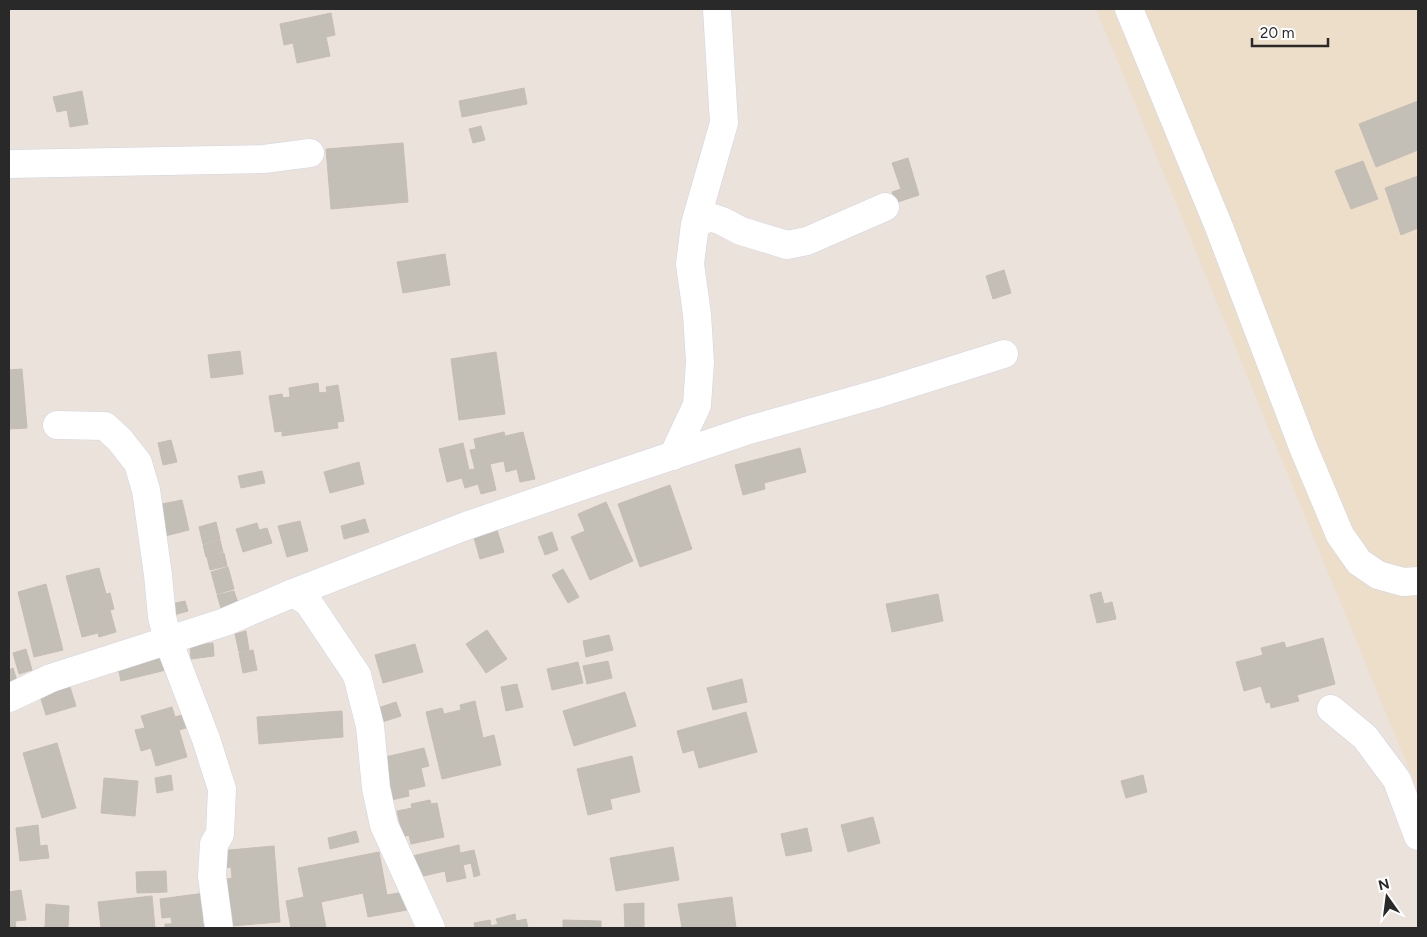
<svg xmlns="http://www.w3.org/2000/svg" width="1427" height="937" font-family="Figtree,sans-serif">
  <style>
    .education { fill: #eddeca }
    .building { fill: #c3beb6; stroke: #c6beb5 }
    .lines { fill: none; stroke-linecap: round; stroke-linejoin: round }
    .minor-casing { stroke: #d0d5e2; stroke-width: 29 }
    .minor { stroke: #fff; stroke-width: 28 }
  </style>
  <rect width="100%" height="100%" fill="#ebe2db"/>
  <!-- education -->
  <path class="education" d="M 1096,9 L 1418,9 L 1418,791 Z"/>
  <!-- building -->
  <path class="building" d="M 331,13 L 335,35 L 326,37 L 330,56 L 297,63 L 293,43 L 284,45 L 280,24 Z
    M 524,88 L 527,104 L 462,117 L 459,101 Z
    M 82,91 L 88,124 L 70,127 L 67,110 L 57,112 L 53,97 Z
    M 1418,101 L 1418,150 L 1376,167 L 1359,124 Z
    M 481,126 L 485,140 L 473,143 L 469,129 Z
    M 403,143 L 408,202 L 331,209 L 326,149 Z
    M 908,158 L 919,195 L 895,203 L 892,192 L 901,189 L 892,163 Z
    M 1363,161 L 1378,199 L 1351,209 L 1335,171 Z
    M 1418,176 L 1418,228 L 1401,235 L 1385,188 Z
    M 445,254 L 450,285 L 403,293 L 397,262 Z
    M 1004,270 L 1011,293 L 993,299 L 986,276 Z
    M 240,351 L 243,374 L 211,378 L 208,355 Z
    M 496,352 L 505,414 L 459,420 L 451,359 Z
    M 22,369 L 27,428 L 9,429 L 9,370 Z
    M 318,383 L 319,393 L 327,392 L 326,387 L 338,385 L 344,421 L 337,422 L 338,428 L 282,436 L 282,431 L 275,432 L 269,396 L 282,394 L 283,398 L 290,397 L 289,388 Z
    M 504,432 L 505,436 L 523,432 L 535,479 L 520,482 L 517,469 L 506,472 L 504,461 L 490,464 L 496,490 L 481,494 L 478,484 L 465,488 L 462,478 L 447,482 L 439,449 L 463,443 L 469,470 L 475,469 L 470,450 L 476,449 L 474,439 Z
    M 171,440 L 177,462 L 163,465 L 158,443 Z
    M 800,448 L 806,472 L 764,483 L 765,489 L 743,495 L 735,465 Z
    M 359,462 L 364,484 L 330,493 L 324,472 Z
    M 262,471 L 265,483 L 241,488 L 238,476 Z
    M 670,485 L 692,549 L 640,567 L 618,504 Z
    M 182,500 L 189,530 L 165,536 L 157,505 Z
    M 606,502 L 633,561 L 590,580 L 571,537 L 585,531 L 578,514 Z
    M 365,519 L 369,532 L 344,539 L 341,526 Z
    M 300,521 L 308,551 L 287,557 L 278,526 Z
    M 216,522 L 220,539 L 203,544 L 199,527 Z
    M 257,523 L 259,530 L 267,528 L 272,543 L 243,552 L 236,529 Z
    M 496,527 L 504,552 L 480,559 L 473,534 Z
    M 552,532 L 558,550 L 545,555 L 538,537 Z
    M 220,540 L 223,552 L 206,557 L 203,545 Z
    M 224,553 L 227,566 L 210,570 L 207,557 Z
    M 228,567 L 234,589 L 217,594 L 211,572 Z
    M 99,568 L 106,594 L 110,593 L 114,609 L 110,610 L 116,632 L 99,637 L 98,633 L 82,637 L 66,576 Z
    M 563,569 L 579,597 L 568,603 L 552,575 Z
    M 46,584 L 63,650 L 34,657 L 18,592 Z
    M 234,591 L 238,603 L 221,608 L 217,595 Z
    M 1101,592 L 1104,604 L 1112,602 L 1116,619 L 1097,623 L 1090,595 Z
    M 938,594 L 943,621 L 892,632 L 886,604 Z
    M 185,601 L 188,611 L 174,615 L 171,604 Z
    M 487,630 L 507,659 L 486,673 L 466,644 Z
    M 246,631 L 249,650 L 239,652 L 235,634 Z
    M 609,635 L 613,650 L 586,657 L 583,641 Z
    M 1323,638 L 1335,684 L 1297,695 L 1299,701 L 1271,708 L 1270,702 L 1266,703 L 1261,686 L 1244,691 L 1236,662 L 1263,655 L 1261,648 L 1284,642 L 1286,648 Z
    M 213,643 L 214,656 L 191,659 L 190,646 Z
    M 415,644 L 423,672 L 383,683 L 375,655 Z
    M 26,649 L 32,670 L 19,674 L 13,653 Z
    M 253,650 L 257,670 L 243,673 L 239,653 Z
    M 162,653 L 166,670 L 121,681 L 117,663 Z
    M 608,661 L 612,678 L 587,684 L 583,666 Z
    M 578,662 L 583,683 L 552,690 L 547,669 Z
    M 13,668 L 18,684 L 9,687 L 9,670 Z
    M 742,679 L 747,702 L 713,710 L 707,688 Z
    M 69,684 L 76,706 L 46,715 L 39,693 Z
    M 517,684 L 523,707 L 506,711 L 501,687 Z
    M 625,692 L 636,726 L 574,746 L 563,711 Z
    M 475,701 L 483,738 L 494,735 L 501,765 L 442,779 L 426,712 L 442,708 L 444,714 L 461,710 L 460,705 Z
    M 396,702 L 401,716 L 379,723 L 375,709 Z
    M 172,707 L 175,717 L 186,714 L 189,727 L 179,730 L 187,757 L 156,766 L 151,748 L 141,751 L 135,730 L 145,728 L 141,716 Z
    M 342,711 L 343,737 L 259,744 L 257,717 Z
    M 746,712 L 757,752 L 699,768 L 694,750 L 683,753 L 677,731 Z
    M 57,743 L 76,808 L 42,818 L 23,753 Z
    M 424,748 L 429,766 L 421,768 L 425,786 L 408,790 L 409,796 L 387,801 L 377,759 Z
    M 632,756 L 640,792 L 610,799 L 612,809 L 588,815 L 577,769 Z
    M 171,775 L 173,790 L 157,793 L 155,778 Z
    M 1143,775 L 1147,792 L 1126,798 L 1121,781 Z
    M 104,778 L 138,781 L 135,816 L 101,813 Z
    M 430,800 L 431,804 L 437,803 L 444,837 L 411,844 L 409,835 L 403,837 L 397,811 L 412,808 L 411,804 Z
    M 873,817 L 880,843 L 848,852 L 841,825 Z
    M 38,825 L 40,846 L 47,845 L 49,858 L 20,861 L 16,828 Z
    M 807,828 L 812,851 L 786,856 L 781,834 Z
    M 356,831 L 359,842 L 330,849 L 328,838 Z
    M 459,845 L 460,853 L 474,850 L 480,875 L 474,877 L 471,863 L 463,865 L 466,878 L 447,882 L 445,871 L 415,878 L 404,858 Z
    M 274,846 L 280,922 L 231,926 L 227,879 L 232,878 L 231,867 L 219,869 L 218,851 Z
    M 673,847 L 679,880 L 616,891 L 610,858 Z
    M 379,852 L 387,895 L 404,892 L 407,910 L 368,917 L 363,893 L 321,902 L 326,928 L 291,928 L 286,901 L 304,897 L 298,868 Z
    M 166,871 L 167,892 L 137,893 L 136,872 Z
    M 21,890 L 26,920 L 15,921 L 16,928 L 9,928 L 9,892 Z
    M 205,893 L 208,918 L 202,919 L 203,924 L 206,923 L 207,928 L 165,928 L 165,924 L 172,924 L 171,917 L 162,918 L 160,899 Z
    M 152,896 L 155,928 L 101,928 L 98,902 Z
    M 732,897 L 736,928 L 682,928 L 678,904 Z
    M 644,903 L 644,928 L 625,928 L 624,904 Z
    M 46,904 L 69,906 L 68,928 L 45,928 Z
    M 515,914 L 516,921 L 526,919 L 528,928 L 475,928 L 474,923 L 490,920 L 491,926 L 498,924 L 496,919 Z
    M 563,920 L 601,921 L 601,928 L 563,928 Z"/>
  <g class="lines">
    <defs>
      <path id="minor" d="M 1129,9 L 1219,227 L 1303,447 L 1340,535 L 1359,562 L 1378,575 L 1403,582 L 1418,581
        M 9,164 L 264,159 L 310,153
        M 695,224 L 710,217 L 722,221 L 741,231 L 787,245 L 807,241 L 885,207
        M 57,425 L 105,426 L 120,440 L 138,463 L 146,490 L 158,575 L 162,617 L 168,640 L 206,739 L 222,789 L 220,834 L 214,844 L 212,876 L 219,928
        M 673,456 L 697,405 L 700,362 L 697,314 L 690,264 L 695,224 L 724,123 L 717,9
        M 293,593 L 308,602 L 357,675 L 370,726 L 376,788 L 384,825 L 431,928
        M 9,698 L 51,678 L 225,622 L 293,593 L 463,527 L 579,487 L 749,430 L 880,393 L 1004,354
        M 1331,709 L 1365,737 L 1397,780 L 1418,836"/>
    </defs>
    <!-- minor casing -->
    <use href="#minor" class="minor-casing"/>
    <!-- minor -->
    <use href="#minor" class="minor"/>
  </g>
  <!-- border -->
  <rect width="1427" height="937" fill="none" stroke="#292929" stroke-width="20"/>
  <!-- north arrow -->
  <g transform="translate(1387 897) rotate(346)" stroke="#ffffff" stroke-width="4" paint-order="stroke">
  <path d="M0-4L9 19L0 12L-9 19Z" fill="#292929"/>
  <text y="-8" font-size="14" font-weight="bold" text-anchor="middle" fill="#292929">N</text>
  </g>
  <!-- scale -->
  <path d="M1252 38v8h76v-8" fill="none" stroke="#292929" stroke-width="2.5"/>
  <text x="1260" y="38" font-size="15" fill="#292929" stroke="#ffffff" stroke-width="4" paint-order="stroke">20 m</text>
</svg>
